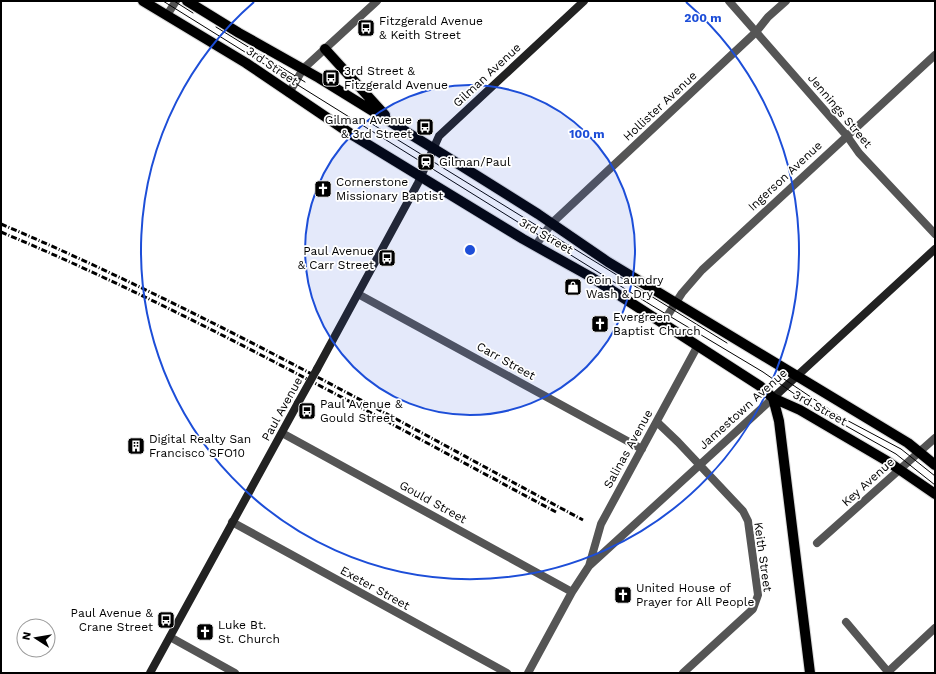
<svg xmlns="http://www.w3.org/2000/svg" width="936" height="674" font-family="'Work Sans',sans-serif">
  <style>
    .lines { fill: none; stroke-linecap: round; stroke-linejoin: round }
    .primary-casing { stroke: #dbdbdb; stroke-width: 12 }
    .street { stroke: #555; stroke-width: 8 }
    .secondary { stroke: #222; stroke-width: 8 }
    .primary { stroke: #000; stroke-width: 10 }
    .tram { stroke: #000; stroke-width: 1 }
    .rail { stroke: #000; stroke-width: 3; stroke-dasharray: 6 2 1 2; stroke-linecap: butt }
    .secondary-bridge { stroke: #222; stroke-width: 8 }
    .ring { fill: none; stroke: #1d4ed8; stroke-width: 2 }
    .labels { text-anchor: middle; stroke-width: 3.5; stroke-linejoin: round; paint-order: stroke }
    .poi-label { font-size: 12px; fill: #000; stroke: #fff; text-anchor: start }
    .street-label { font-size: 12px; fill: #000; stroke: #fff }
    .centre { fill: #1d4ed8; stroke: #fff; stroke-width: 2 }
    .ring-label { font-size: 12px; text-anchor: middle; font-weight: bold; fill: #1d4ed8; stroke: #fff; stroke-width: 3.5; stroke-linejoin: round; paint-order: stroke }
  </style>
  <rect width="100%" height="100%" fill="#fff"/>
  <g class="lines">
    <defs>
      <path id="primary" d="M 143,1 L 246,63 L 354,136 L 523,239 L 591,277 L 760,386 L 773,398 L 800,410 L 887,461 L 935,494
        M 187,1 L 239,33 L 319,78 L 444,155 L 538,214 L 608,262 L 908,443 L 935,465
        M 325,49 L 385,115
        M 773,398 L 779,421 L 810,673"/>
    </defs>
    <!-- primary casing -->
    <use href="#primary" class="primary-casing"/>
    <!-- street -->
    <path class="street" d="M 729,1 L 847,136 L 859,153 L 935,234
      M 167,15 L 176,1
      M 289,93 L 303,69 L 377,1
      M 535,246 L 552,223 L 756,32 L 768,17 L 786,1
      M 358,294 L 642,449
      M 662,324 L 682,293 L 702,270 L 935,55
      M 657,422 L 678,442 L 743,511 L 748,521 L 758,595 L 753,609 L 683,673
      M 282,433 L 572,592
      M 232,522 L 507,673
      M 817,543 L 935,438
      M 589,566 L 601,524 L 697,347
      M 846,622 L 889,673
      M 170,637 L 235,673
      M 889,671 L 935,628
      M 528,673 L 572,592 L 589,566 L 773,398"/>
    <!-- secondary -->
    <path class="secondary" d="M 317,369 L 418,183 L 439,136 L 584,1
      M 773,398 L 935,249
      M 150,673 L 298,403"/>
    <!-- primary -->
    <use href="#primary" class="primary"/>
    <!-- tram -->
    <path class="tram" d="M 163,1 L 651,305 L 763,372 L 816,409 L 896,454 L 935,485
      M 174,1 L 193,13
      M 216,27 L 305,82
      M 364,119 L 727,343
      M 781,377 L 839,416 L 901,449 L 935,476"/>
    <!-- rail -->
    <path class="rail" d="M 1,224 C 201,309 391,417 583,520
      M 1,232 C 192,312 373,415 556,512"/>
    <!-- secondary-bridge -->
    <path class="secondary-bridge" d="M 298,403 L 317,369"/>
  </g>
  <!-- distance rings -->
  <circle cx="470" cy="250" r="165" fill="#1d4ed8" fill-opacity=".12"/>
  <g class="ring">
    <circle cx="470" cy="250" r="165"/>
    <path d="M686 2A329 329 0 1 1 254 2"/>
  </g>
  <!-- icons -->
  <defs>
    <symbol id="bus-square" viewBox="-11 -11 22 22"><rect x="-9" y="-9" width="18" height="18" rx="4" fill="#000" stroke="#fff"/><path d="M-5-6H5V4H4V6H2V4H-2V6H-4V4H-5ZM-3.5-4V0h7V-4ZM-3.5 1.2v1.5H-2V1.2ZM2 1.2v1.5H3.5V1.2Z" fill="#fff"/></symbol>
    <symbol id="station-square" viewBox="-11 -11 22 22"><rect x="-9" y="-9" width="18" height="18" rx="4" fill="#000" stroke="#fff"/><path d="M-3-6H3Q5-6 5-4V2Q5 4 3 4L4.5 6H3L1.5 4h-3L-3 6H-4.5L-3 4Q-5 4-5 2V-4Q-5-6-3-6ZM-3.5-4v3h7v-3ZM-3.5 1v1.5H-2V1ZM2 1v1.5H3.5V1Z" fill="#fff"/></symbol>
    <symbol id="church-square" viewBox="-11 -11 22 22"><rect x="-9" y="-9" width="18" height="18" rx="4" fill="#000" stroke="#fff"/><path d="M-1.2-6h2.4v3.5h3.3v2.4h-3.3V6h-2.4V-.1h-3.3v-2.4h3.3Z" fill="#fff"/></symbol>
    <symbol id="shop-square" viewBox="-11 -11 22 22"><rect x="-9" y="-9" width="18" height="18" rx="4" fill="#000" stroke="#fff"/><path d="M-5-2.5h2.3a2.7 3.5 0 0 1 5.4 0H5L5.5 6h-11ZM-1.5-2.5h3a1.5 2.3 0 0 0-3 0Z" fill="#fff"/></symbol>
    <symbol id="building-square" viewBox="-11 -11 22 22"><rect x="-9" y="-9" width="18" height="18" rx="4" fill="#000" stroke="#fff"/><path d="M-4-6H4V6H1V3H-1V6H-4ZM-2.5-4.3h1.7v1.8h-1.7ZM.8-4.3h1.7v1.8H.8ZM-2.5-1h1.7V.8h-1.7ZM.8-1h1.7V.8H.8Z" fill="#fff"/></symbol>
  </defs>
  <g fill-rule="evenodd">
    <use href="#bus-square" x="356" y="18" width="20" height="20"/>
    <use href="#bus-square" x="321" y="68" width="20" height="20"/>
    <use href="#bus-square" x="415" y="117" width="20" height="20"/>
    <use href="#station-square" x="416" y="152" width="20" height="20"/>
    <use href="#church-square" x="313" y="179" width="20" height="20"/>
    <use href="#bus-square" x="377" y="248" width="20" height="20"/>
    <use href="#shop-square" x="563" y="277" width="20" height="20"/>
    <use href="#church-square" x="590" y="314" width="20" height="20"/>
    <use href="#bus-square" x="297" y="401" width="20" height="20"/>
    <use href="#building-square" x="126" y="436" width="20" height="20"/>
    <use href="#church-square" x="613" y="585" width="20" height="20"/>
    <use href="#bus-square" x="156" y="610" width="20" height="20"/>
    <use href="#church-square" x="195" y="622" width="20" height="20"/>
  </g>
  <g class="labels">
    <!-- poi labels -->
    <g class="poi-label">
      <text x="379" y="25">Fitzgerald Avenue<tspan x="379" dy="14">&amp; Keith Street</tspan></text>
      <text x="344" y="75">3rd Street &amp;<tspan x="344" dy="14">Fitzgerald Avenue</tspan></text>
      <text x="412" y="124" text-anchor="end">Gilman Avenue<tspan x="412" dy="14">&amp; 3rd Street</tspan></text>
      <text x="439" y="166">Gilman/Paul</text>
      <text x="336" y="186">Cornerstone<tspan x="336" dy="14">Missionary Baptist</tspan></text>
      <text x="374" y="255" text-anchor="end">Paul Avenue<tspan x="374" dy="14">&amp; Carr Street</tspan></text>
      <text x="586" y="284">Coin Laundry<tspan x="586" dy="14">Wash &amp; Dry</tspan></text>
      <text x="613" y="321">Evergreen<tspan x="613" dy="14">Baptist Church</tspan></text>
      <text x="320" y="408">Paul Avenue &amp;<tspan x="320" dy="14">Gould Street</tspan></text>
      <text x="149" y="443">Digital Realty San<tspan x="149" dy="14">Francisco SFO10</tspan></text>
      <text x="636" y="592">United House of<tspan x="636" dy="14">Prayer for All People</tspan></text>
      <text x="153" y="617" text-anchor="end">Paul Avenue &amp;<tspan x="153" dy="14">Crane Street</tspan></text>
      <text x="218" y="629">Luke Bt.<tspan x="218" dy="14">St. Church</tspan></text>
    </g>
    <!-- street labels -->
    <g class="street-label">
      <text transform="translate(272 66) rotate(34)" y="4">3rd Street</text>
      <text transform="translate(487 75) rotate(-43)" y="4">Gilman Avenue</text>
      <text transform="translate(660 106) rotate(-43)" y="4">Hollister Avenue</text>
      <text transform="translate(840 111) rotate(50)" y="4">Jennings Street</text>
      <text transform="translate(785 176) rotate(-43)" y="4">Ingerson Avenue</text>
      <text transform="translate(546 236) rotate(30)" y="4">3rd Street</text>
      <text transform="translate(506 361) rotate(29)" y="4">Carr Street</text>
      <text transform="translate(820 408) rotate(29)" y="4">3rd Street</text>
      <text transform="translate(282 409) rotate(-61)" y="4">Paul Avenue</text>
      <text transform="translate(743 409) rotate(-42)" y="4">Jamestown Avenue</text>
      <text transform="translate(628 449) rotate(-61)" y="4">Salinas Avenue</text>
      <text transform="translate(868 482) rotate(-42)" y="4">Key Avenue</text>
      <text transform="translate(433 502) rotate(29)" y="4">Gould Street</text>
      <text transform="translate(763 557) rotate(82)" y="4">Keith Street</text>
      <text transform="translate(375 588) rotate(29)" y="4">Exeter Street</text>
    </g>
  </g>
  <circle cx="470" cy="250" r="6" class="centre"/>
  <g class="ring-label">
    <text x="703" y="22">200 m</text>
    <text x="587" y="138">100 m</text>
  </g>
  <!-- border -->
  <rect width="936" height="674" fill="none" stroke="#000000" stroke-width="4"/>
  <!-- north arrow -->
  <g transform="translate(36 638) rotate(282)"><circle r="19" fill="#ffffff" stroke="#999999"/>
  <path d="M0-3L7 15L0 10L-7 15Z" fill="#000000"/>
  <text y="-6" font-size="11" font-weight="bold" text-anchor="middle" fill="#000000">N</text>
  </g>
</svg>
